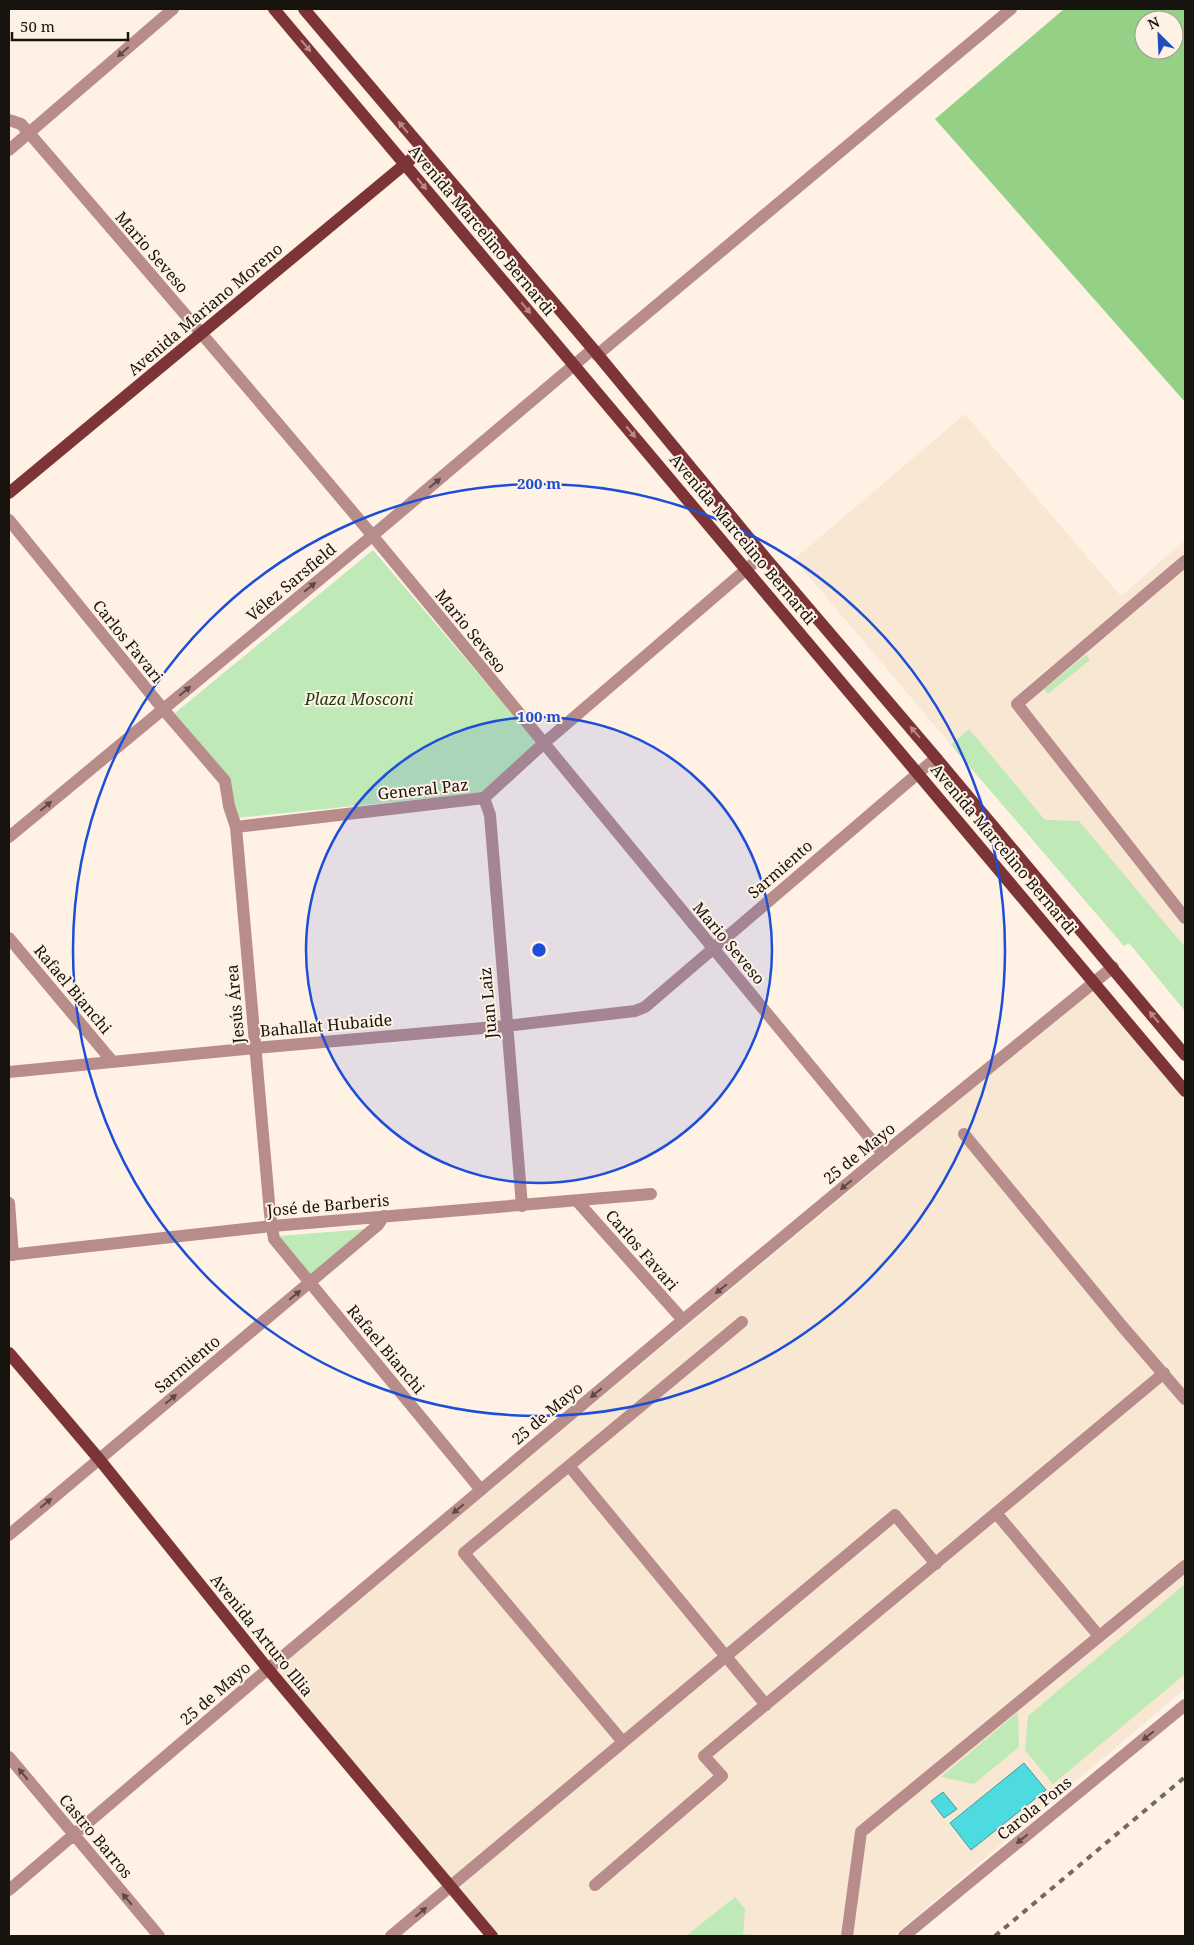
<svg xmlns="http://www.w3.org/2000/svg" width="1194" height="1945" font-family="'Noto Serif',serif">
  <style>
    .built { fill: #f8e7d3 }
    .green { fill: #bfe9b6 }
    .forest { fill: #94d187; fill-rule: evenodd }
    .water { fill: #4ddbe0; stroke: #3d9fa1 }
    .lines { fill: none; stroke-linecap: round; stroke-linejoin: round }
    .minor { stroke: #b88c8b; stroke-width: 12 }
    .major { stroke: #7d3437; stroke-width: 12 }
    .rail { stroke: #716962; stroke-width: 4; stroke-dasharray: 6 6; stroke-linecap: butt }
    .oneway { fill: #b88a85 }
    .oneway2 { fill: #5f4947 }
    .ring { fill: none; stroke: #1d4ed8; stroke-width: 2.5 }
    .labels { text-anchor: middle; stroke-width: 4; stroke-linejoin: round; paint-order: stroke }
    .street-label { font-size: 16px; fill: #17130f; stroke: #fff2e5 }
    .park-label { font-size: 16px; font-style: italic; fill: #163e0c; stroke: #fff2e5 }
    .centre { fill: #1d4ed8; stroke: #fff2e5; stroke-width: 2.5 }
    .ring-label { font-size: 15px; text-anchor: middle; font-weight: bold; fill: #1d4ed8; stroke: #fff2e5; stroke-width: 4; stroke-linejoin: round; paint-order: stroke }
  </style>
  <rect width="100%" height="100%" fill="#fff2e5"/>
  <!-- built -->
  <path class="built" d="M 965,414 L 1121,596 L 1185,540 L 1185,1011 L 1129,943 L 1124,946 L 951,745 L 794,559 Z
    M 1097,985 L 1185,1093 L 1185,1689 L 893,1936 L 497,1936 L 275,1669 Z"/>
  <!-- green -->
  <path class="green" d="M 373,550 L 537,743 L 481,793 L 237,818 L 231,780 L 175,713 Z
    M 1086,655 L 1090,660 L 1048,694 L 1044,689 Z
    M 969,729 L 1045,820 L 1079,821 L 1185,947 L 1185,1011 L 1129,943 L 1124,946 L 951,745 Z
    M 366,1229 L 310,1277 L 279,1236 Z
    M 1185,1584 L 1185,1674 L 1053,1784 L 1025,1750 L 1028,1716 Z
    M 1018,1712 L 1019,1747 L 974,1784 L 941,1777 Z
    M 735,1897 L 745,1909 L 743,1934 L 768,1936 L 686,1936 Z"/>
  <!-- forest -->
  <path class="forest" d="M 1064,9 L 1185,9 L 1185,402 L 935,119 ZM 1144,20 L 1174,20 L 1174,50 L 1144,50 Z"/>
  <!-- water -->
  <path class="water" d="M 1024,1763 L 1046,1790 L 971,1850 L 950,1823 Z
    M 943,1792 L 957,1809 L 944,1818 L 931,1801 Z"/>
  <g class="lines">
    <!-- minor -->
    <path class="minor" d="M 9,120 L 21,124 L 29,133 C 144,266 259,400 372,535 C 543,741 712,949 883,1154
      M 9,150 L 173,9
      M 597,355 L 1011,9
      M 9,520 L 163,709 L 225,781 L 229,806 L 236,827 L 270,1214 L 274,1239 L 481,1490
      M 1185,561 L 1017,704 L 1185,918
      M 484,798 L 490,815 L 522,1206
      M 236,827 L 484,798 L 543,744 L 763,555
      M 9,837 L 372,536 L 593,349
      M 9,938 L 112,1061
      M 9,1072 L 255,1048 L 506,1026 L 635,1011 L 645,1007 L 936,758
      M 964,1134 L 1122,1326 L 1185,1399
      M 577,1201 L 683,1320
      M 9,1203 L 13,1255
      M 9,1255 L 272,1226 L 651,1194
      M 570,1467 L 766,1705
      M 996,1513 L 1099,1636
      M 9,1535 L 378,1225 L 384,1216
      M 623,1742 L 464,1553 L 742,1322
      M 9,1757 L 159,1936
      M 595,1885 L 722,1776 L 704,1756 L 1164,1373
      M 9,1890 L 268,1669 L 683,1320 L 883,1154 L 1113,967
      M 391,1936 L 895,1515 L 936,1564
      M 847,1936 L 861,1832 L 1185,1566
      M 904,1936 L 1185,1705"/>
    <!-- major -->
    <path class="major" d="M 274,9 L 1185,1091
      M 304,9 L 593,349 L 763,555 L 936,758 L 1185,1055
      M 9,493 L 422,150
      M 9,1353 L 99,1459 L 268,1669 L 492,1936"/>
    <!-- rail -->
    <path class="rail" d="M 995,1936 L 1185,1777"/>
  </g>
  <!-- one-way arrows -->
  <defs><path id="oneway-solid" d="M-6-.8H1V-3.2L6.5 0L1 3.2V.8H-6Z" transform="scale(1.25)"/></defs>
  <g class="oneway">
    <use href="#oneway-solid" transform="translate(306 46) rotate(50)"/>
    <use href="#oneway-solid" transform="translate(403 127) rotate(-130)"/>
    <use href="#oneway-solid" transform="translate(422 184) rotate(50)"/>
    <use href="#oneway-solid" transform="translate(526 308) rotate(50)"/>
    <use href="#oneway-solid" transform="translate(631 432) rotate(50)"/>
    <use href="#oneway-solid" transform="translate(915 732) rotate(-131)"/>
    <use href="#oneway-solid" transform="translate(1154 1017) rotate(-130)"/>
  </g>
  <g class="oneway2">
    <use href="#oneway-solid" transform="translate(123 52) rotate(139)"/>
    <use href="#oneway-solid" transform="translate(435 483) rotate(-40)"/>
    <use href="#oneway-solid" transform="translate(310 587) rotate(-40)"/>
    <use href="#oneway-solid" transform="translate(185 691) rotate(-40)"/>
    <use href="#oneway-solid" transform="translate(46 806) rotate(-40)"/>
    <use href="#oneway-solid" transform="translate(846 1185) rotate(140)"/>
    <use href="#oneway-solid" transform="translate(721 1289) rotate(140)"/>
    <use href="#oneway-solid" transform="translate(295 1295) rotate(-40)"/>
    <use href="#oneway-solid" transform="translate(596 1393) rotate(140)"/>
    <use href="#oneway-solid" transform="translate(171 1399) rotate(-40)"/>
    <use href="#oneway-solid" transform="translate(46 1503) rotate(-40)"/>
    <use href="#oneway-solid" transform="translate(458 1509) rotate(140)"/>
    <use href="#oneway-solid" transform="translate(1148 1736) rotate(141)"/>
    <use href="#oneway-solid" transform="translate(23 1774) rotate(-130)"/>
    <use href="#oneway-solid" transform="translate(1022 1839) rotate(141)"/>
    <use href="#oneway-solid" transform="translate(127 1899) rotate(-130)"/>
    <use href="#oneway-solid" transform="translate(421 1912) rotate(-40)"/>
  </g>
  <!-- distance rings -->
  <circle cx="539" cy="950" r="233" fill="#1d4ed8" fill-opacity=".12"/>
  <g class="ring">
    <circle cx="539" cy="950" r="233"/>
    <circle cx="539" cy="950" r="466"/>
  </g>
  <g class="labels">
    <!-- street labels -->
    <g class="street-label">
      <text transform="translate(482 230) rotate(50)" y="6">Avenida Marcelino Bernardi</text>
      <text transform="translate(152 252) rotate(49)" y="6">Mario Seveso</text>
      <text transform="translate(205 309) rotate(-40)" y="6">Avenida Mariano Moreno</text>
      <text transform="translate(743 539) rotate(50)" y="6">Avenida Marcelino Bernardi</text>
      <text transform="translate(291 582) rotate(-40)" y="6">Vélez Sarsfield</text>
      <text transform="translate(471 631) rotate(51)" y="6">Mario Seveso</text>
      <text transform="translate(128 641) rotate(51)" y="6">Carlos Favari</text>
      <text transform="translate(423 789) rotate(-6)" y="6">General Paz</text>
      <text transform="translate(1004 849) rotate(50)" y="6">Avenida Marcelino Bernardi</text>
      <text transform="translate(780 869) rotate(-41)" y="6">Sarmiento</text>
      <text transform="translate(729 943) rotate(50)" y="6">Mario Seveso</text>
      <text transform="translate(73 989) rotate(50)" y="6">Rafael Bianchi</text>
      <text transform="translate(488 1003) rotate(-95)" y="6">Juan Laiz</text>
      <text transform="translate(235 1004) rotate(-95)" y="6">Jesús Área</text>
      <text transform="translate(326 1025) rotate(-5)" y="6">Bahallat Hubaide</text>
      <text transform="translate(859 1153) rotate(-39)" y="6">25 de Mayo</text>
      <text transform="translate(328 1205) rotate(-5)" y="6">José de Barberis</text>
      <text transform="translate(642 1250) rotate(49)" y="6">Carlos Favari</text>
      <text transform="translate(386 1349) rotate(50)" y="6">Rafael Bianchi</text>
      <text transform="translate(187 1364) rotate(-40)" y="6">Sarmiento</text>
      <text transform="translate(547 1413) rotate(-40)" y="6">25 de Mayo</text>
      <text transform="translate(262 1635) rotate(51)" y="6">Avenida Arturo Illia</text>
      <text transform="translate(215 1693) rotate(-41)" y="6">25 de Mayo</text>
      <text transform="translate(1034 1808) rotate(-39)" y="6">Carola Pons</text>
      <text transform="translate(96 1836) rotate(50)" y="6">Castro Barros</text>
    </g>
    <!-- park labels -->
    <g class="park-label">
      <text x="359" y="705">Plaza Mosconi</text>
    </g>
  </g>
  <circle cx="539" cy="950" r="8" class="centre"/>
  <g class="ring-label">
    <text x="539" y="489">200 m</text>
    <text x="539" y="722">100 m</text>
  </g>
  <!-- border -->
  <rect width="1194" height="1945" fill="none" stroke="#17130f" stroke-width="20"/>
  <!-- north arrow -->
  <g transform="translate(1159 35) rotate(336)"><circle r="24" fill="#fff2e5" stroke="#a2998f"/>
  <path d="M0-4L9 19L0 12L-9 19Z" fill="#1f4ebb"/>
  <text y="-8" font-size="14" font-weight="bold" text-anchor="middle" fill="#17130f">N</text>
  </g>
  <!-- scale -->
  <path d="M12 32v8h116v-8" fill="none" stroke="#17130f" stroke-width="2.5"/>
  <text x="20" y="32" font-size="15" fill="#17130f" stroke="#fff2e5" stroke-width="4" paint-order="stroke">50 m</text>
</svg>
